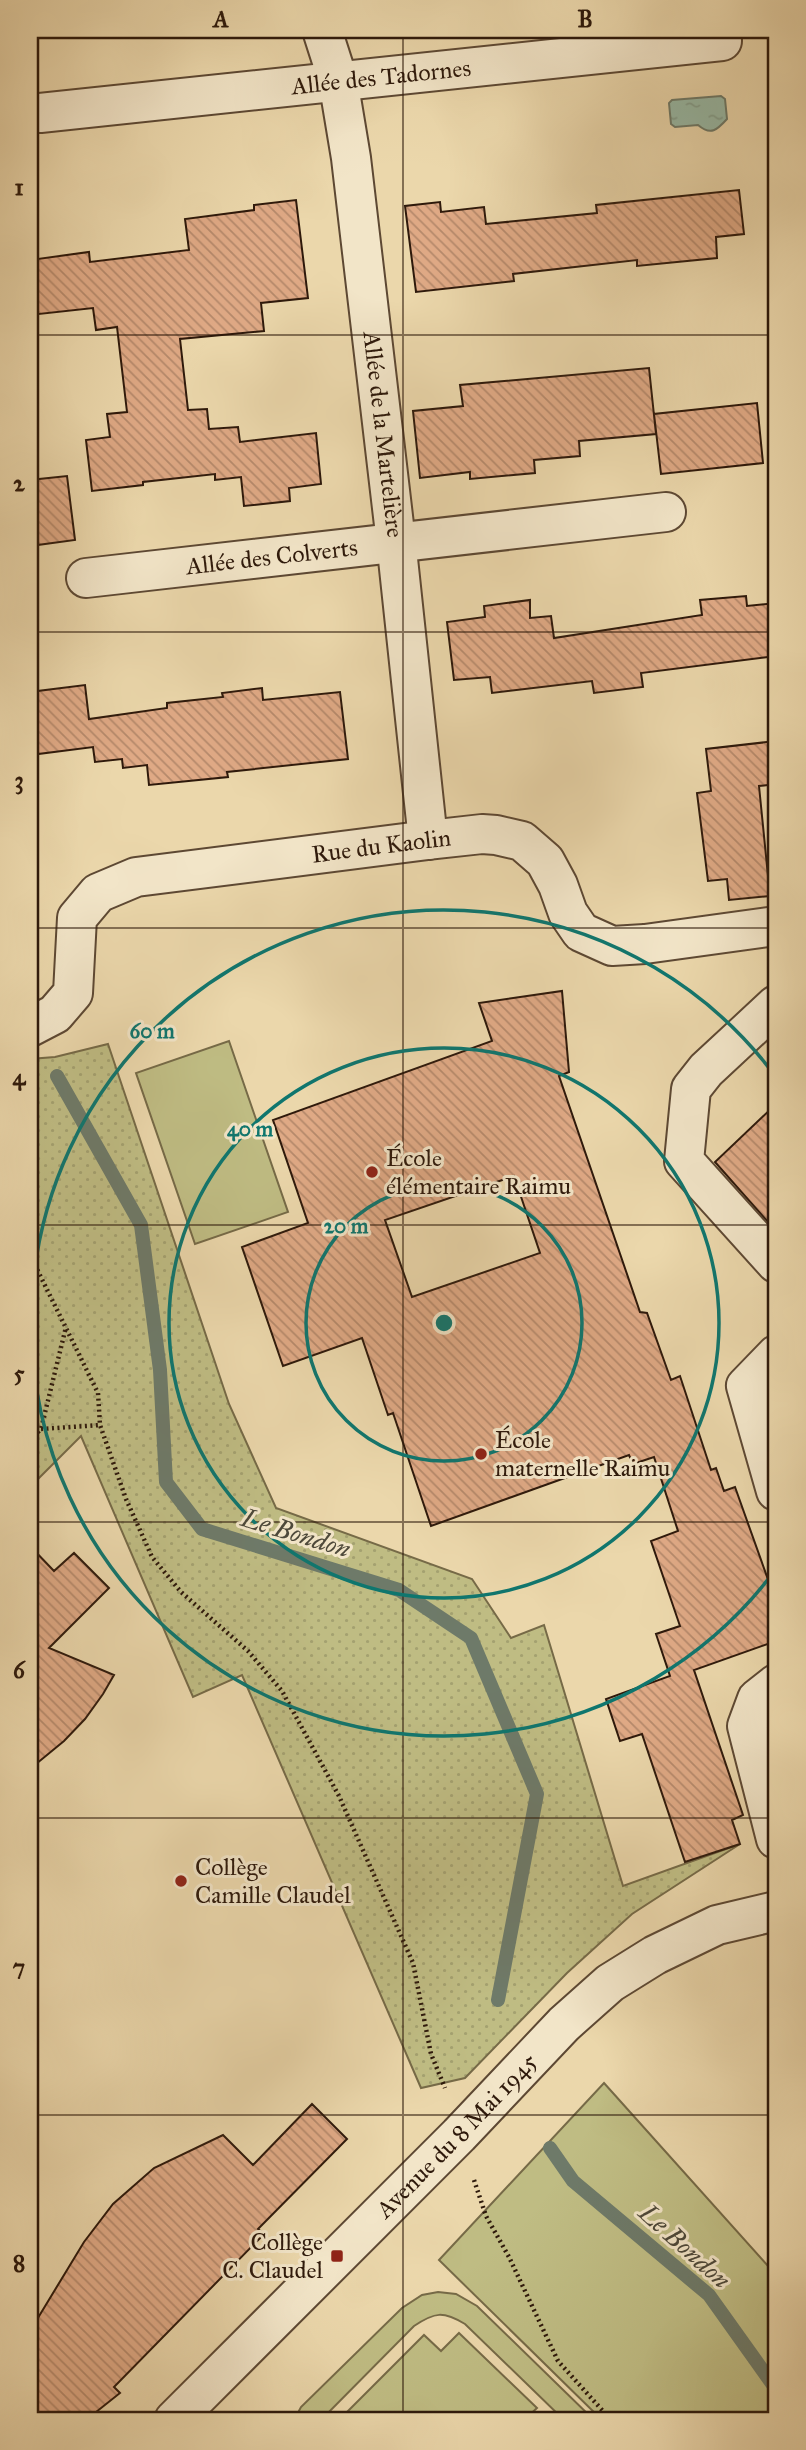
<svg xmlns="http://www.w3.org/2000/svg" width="806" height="2450" font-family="'IM FELL Great Primer',serif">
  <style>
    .grass { fill: url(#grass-dots); stroke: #766a47; stroke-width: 2 }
    .park { fill: #bfbc83; stroke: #766a47; stroke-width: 2 }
    .water { fill: url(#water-ripples); stroke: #6e7a69; stroke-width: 2 }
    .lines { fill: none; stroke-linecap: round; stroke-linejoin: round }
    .stream { stroke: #6e7a69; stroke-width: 14 }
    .building { fill: url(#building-back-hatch); stroke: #2e190b; stroke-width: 2; fill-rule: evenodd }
    .minor-casing { stroke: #5d4833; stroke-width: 42 }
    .path { stroke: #2e190b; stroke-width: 4.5; stroke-dasharray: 2 3.5; stroke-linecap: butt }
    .minor { stroke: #f2e5c8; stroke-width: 38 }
    .grid { fill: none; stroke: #2e190b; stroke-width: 2; stroke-opacity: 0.55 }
    .ring { fill: none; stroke: #0f766e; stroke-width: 3.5 }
    .poi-dot { fill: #8f2418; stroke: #f2e5c8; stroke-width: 2.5 }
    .labels { text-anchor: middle; stroke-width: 6; stroke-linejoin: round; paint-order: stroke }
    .street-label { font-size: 24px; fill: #2e190b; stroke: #f2e5c8 }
    .poi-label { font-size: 24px; fill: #2e190b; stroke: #f2e5c8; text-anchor: start }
    .water-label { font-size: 26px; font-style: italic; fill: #4e493a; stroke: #f2e5c8 }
    .centre { fill: #0f766e; stroke: #f2e5c8; stroke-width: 3.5 }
    .ring-label { font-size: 21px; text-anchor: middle; font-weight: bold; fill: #0f766e; stroke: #f2e5c8; stroke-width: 6; stroke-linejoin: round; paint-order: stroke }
    .neatline { fill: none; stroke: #2e190b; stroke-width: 2.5 }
    .grid-label { font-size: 23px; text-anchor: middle; font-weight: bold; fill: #2e190b }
  </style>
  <defs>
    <pattern id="grass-dots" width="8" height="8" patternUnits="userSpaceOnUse" patternTransform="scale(1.75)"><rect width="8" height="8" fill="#bfbc83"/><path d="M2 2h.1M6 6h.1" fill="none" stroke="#a4a170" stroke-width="1.8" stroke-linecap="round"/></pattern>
    <pattern id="water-ripples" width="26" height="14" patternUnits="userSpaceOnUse" patternTransform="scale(1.75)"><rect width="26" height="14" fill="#98baa7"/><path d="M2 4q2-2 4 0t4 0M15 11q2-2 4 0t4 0" fill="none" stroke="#839f8e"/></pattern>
    <pattern id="building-back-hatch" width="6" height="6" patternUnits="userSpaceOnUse" patternTransform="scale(1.75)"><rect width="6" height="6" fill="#dfa985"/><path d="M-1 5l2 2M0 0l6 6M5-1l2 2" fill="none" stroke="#b5896b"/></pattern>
  </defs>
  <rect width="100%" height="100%" fill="#ebd7ab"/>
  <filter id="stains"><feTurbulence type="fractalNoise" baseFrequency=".00286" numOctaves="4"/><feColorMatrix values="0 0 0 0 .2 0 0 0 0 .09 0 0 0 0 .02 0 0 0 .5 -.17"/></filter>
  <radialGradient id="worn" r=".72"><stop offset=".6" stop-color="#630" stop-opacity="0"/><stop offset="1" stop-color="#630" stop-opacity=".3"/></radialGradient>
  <!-- grass -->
  <path class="grass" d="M 108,1044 L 229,1404 L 276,1508 L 472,1579 L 511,1638 L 544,1625 L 623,1886 L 740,1844 L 632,1914 L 567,1973 L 465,2078 L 421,2088 L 242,1675 L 193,1697 L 81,1436 L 30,1487 L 30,1059 L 55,1057 Z"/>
  <!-- park -->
  <path class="park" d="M 229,1041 L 288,1212 L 195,1244 L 136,1073 Z
    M 604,2083 L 776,2275 L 776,2420 L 602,2420 L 439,2260 Z
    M 438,2292 L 456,2294 L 477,2306 L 594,2420 L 564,2420 L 465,2324 C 443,2311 435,2312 414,2326 L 321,2420 L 294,2420 L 301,2407 L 402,2308 L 422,2295 Z
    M 459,2333 L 537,2408 L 524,2420 L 339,2420 L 424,2335 L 441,2351 Z"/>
  <!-- water -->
  <path class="water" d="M 721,96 L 725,99 L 727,119 C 717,130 711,136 698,125 L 675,127 L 671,124 L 669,103 L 672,100 Z"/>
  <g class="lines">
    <!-- stream -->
    <path class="stream" d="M 57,1076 L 141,1225 L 160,1370 L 166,1482 L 202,1529 L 399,1590 L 471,1638 L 537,1794 L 498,2000
      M 550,2148 L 573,2181 L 709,2295 L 776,2389"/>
  </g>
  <!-- building -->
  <path class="building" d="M 739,190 L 744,234 L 716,237 L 717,258 L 637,266 L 637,260 L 513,274 L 514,281 L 416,292 L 405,206 L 440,202 L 441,212 L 484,207 L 486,224 L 597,213 L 596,205 Z
    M 296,200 L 308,298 L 261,303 L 264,331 L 180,339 L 188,410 L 207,409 L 209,429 L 238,427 L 240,442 L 316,433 L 321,484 L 289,488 L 290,501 L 244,506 L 241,477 L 215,480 L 215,474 L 143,482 L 143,485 L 92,491 L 86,440 L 110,437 L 107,414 L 127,412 L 117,327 L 96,330 L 93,308 L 30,315 L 30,260 L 89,252 L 90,262 L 189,250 L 185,219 L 254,210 L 254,205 Z
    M 649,368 L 656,434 L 579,441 L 580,456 L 534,460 L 535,473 L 470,479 L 470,472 L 420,478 L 413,411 L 463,406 L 460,385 Z
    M 757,403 L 763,463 L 661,474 L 654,414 Z
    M 67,476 L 75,540 L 30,546 L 30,480 Z
    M 746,596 L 747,606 L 776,603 L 776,656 L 641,673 L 643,687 L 594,693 L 592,681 L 492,693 L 490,677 L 454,680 L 447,622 L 485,617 L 484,606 L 530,600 L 530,618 L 551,616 L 554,638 L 702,615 L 700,600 Z
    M 85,685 L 89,719 L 167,708 L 167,703 L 223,697 L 222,693 L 262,688 L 263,700 L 340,692 L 348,759 L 227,772 L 228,777 L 149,785 L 147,765 L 123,768 L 122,759 L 95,762 L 93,747 L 30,755 L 30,692 Z
    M 776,741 L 776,784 L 759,786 L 770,896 L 729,900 L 727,879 L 708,881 L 697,793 L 711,791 L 706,749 Z
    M 562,991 L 569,1072 L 559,1076 L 640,1312 L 647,1313 L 671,1380 L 680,1376 L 711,1470 L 716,1468 L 724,1491 L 735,1487 L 776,1602 L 776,1641 L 694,1670 L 743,1815 L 732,1820 L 740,1844 L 685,1862 L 642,1734 L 620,1741 L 606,1699 L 670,1676 L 656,1634 L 680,1626 L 651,1541 L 678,1531 L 654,1457 L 633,1464 L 629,1455 L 431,1526 L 393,1413 L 388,1415 L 362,1338 L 283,1366 L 242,1247 L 308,1223 L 273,1120 L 492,1041 L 479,1003 ZM 514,1176 L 540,1253 L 412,1297 L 385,1220 Z
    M 776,1104 L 776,1231 L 715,1162 Z
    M 30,1546 L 54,1571 L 74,1553 L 109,1588 L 49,1648 L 114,1675 L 103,1694 L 85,1719 L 64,1741 L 30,1769 Z
    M 312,2104 L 347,2139 L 258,2229 L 264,2234 L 114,2387 L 120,2393 L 86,2420 L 30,2420 L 30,2331 L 84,2242 L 113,2204 L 154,2168 L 223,2135 L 253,2165 Z"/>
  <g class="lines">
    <defs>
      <g id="minor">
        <path id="s1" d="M 322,30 L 338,80 L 351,158 L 398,559 L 428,840"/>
        <path id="s2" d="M 40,113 L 722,41"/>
        <path id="s3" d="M 86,578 L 666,512"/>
        <path d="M 776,1005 L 706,1070 L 691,1089 L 684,1161 L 776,1263"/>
        <path id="s4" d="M 30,1027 L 55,1014 L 73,993 L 77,918 L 98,893 L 136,877 L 428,840 L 482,834 L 496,835 L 522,841 L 545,861 L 558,885 L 568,913 L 581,932 L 612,946 L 645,944 L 776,926"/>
        <path d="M 776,1355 L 746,1386 L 776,1491"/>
        <path d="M 776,1684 L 757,1699 L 747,1726 L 776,1839"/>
        <path id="s5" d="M 174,2420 L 459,2135 L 564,2024 L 610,1983 L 655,1955 L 717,1925 L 776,1911"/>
      </g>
    </defs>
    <!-- minor casing -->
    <use href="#minor" class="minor-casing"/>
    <!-- path -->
    <path class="path" d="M 30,1255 L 98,1393 L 100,1425 L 126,1499 L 152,1557 L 181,1592 L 248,1651 L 282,1691 L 339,1796 L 413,1963 L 431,2054 L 445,2088
      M 41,1429 L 100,1425
      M 30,1440 L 41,1429 L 66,1327
      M 474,2180 L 486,2216 L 509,2257 L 558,2361 L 611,2420"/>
    <!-- minor -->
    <use href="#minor" class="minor"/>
  </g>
  <!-- grid -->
  <path class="grid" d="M 403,30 L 403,2420M 30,335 L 776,335M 30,632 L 776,632M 30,928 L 776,928M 30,1225 L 776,1225M 30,1522 L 776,1522M 30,1818 L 776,1818M 30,2115 L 776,2115"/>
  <!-- distance rings -->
  <g class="ring">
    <circle cx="444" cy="1323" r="138"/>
    <circle cx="444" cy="1323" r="275"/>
    <path d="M776 1569A413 413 0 1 1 776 1077"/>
  </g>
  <!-- markers -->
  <g class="poi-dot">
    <circle cx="372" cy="1172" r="7"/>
    <circle cx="481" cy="1454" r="7"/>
    <circle cx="181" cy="1881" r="7"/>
    <rect x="330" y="2249" width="14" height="14" rx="3.5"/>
  </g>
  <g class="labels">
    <!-- street labels -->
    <g class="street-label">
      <text dy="8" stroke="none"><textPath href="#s2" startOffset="343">Allée des Tadornes</textPath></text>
      <text dy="8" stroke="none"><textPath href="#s1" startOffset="410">Allée de la Martelière</textPath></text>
      <text dy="8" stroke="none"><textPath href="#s3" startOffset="187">Allée des Colverts</textPath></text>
      <text dy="8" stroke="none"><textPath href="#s4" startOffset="452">Rue du Kaolin</textPath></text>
      <text dy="8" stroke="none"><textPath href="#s5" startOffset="401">Avenue du 8 Mai 1945</textPath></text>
    </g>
    <!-- poi labels -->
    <g class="poi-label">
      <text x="386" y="1166">École<tspan x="386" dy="28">élémentaire Raimu</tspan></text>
      <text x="495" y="1448">École<tspan x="495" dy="28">maternelle Raimu</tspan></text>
      <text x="195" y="1875">Collège<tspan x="195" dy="28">Camille Claudel</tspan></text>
      <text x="323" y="2250" text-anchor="end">Collège<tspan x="323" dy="28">C. Claudel</tspan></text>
    </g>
    <!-- water labels -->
    <g class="water-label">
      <text transform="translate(296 1533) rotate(17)" y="9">Le Bondon</text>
      <text transform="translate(685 2246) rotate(42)" y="9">Le Bondon</text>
    </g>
  </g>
  <circle cx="444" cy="1323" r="10" class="centre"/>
  <g class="ring-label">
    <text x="152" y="1038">60 m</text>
    <text x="250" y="1136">40 m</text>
    <text x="346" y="1233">20 m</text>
  </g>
  <!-- margin -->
  <rect width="806" height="2450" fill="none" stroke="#ebd7ab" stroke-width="77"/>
  <rect x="38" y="38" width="730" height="2374" class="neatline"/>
  <g class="grid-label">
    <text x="221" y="27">A</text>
    <text x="585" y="27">B</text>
    <text x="19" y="195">1</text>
    <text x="19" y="491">2</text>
    <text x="19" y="788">3</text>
    <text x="19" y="1085">4</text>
    <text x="19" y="1381">5</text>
    <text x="19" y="1678">6</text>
    <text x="19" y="1975">7</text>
    <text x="19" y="2271">8</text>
  </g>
  <rect width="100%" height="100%" filter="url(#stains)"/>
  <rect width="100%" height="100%" fill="url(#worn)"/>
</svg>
